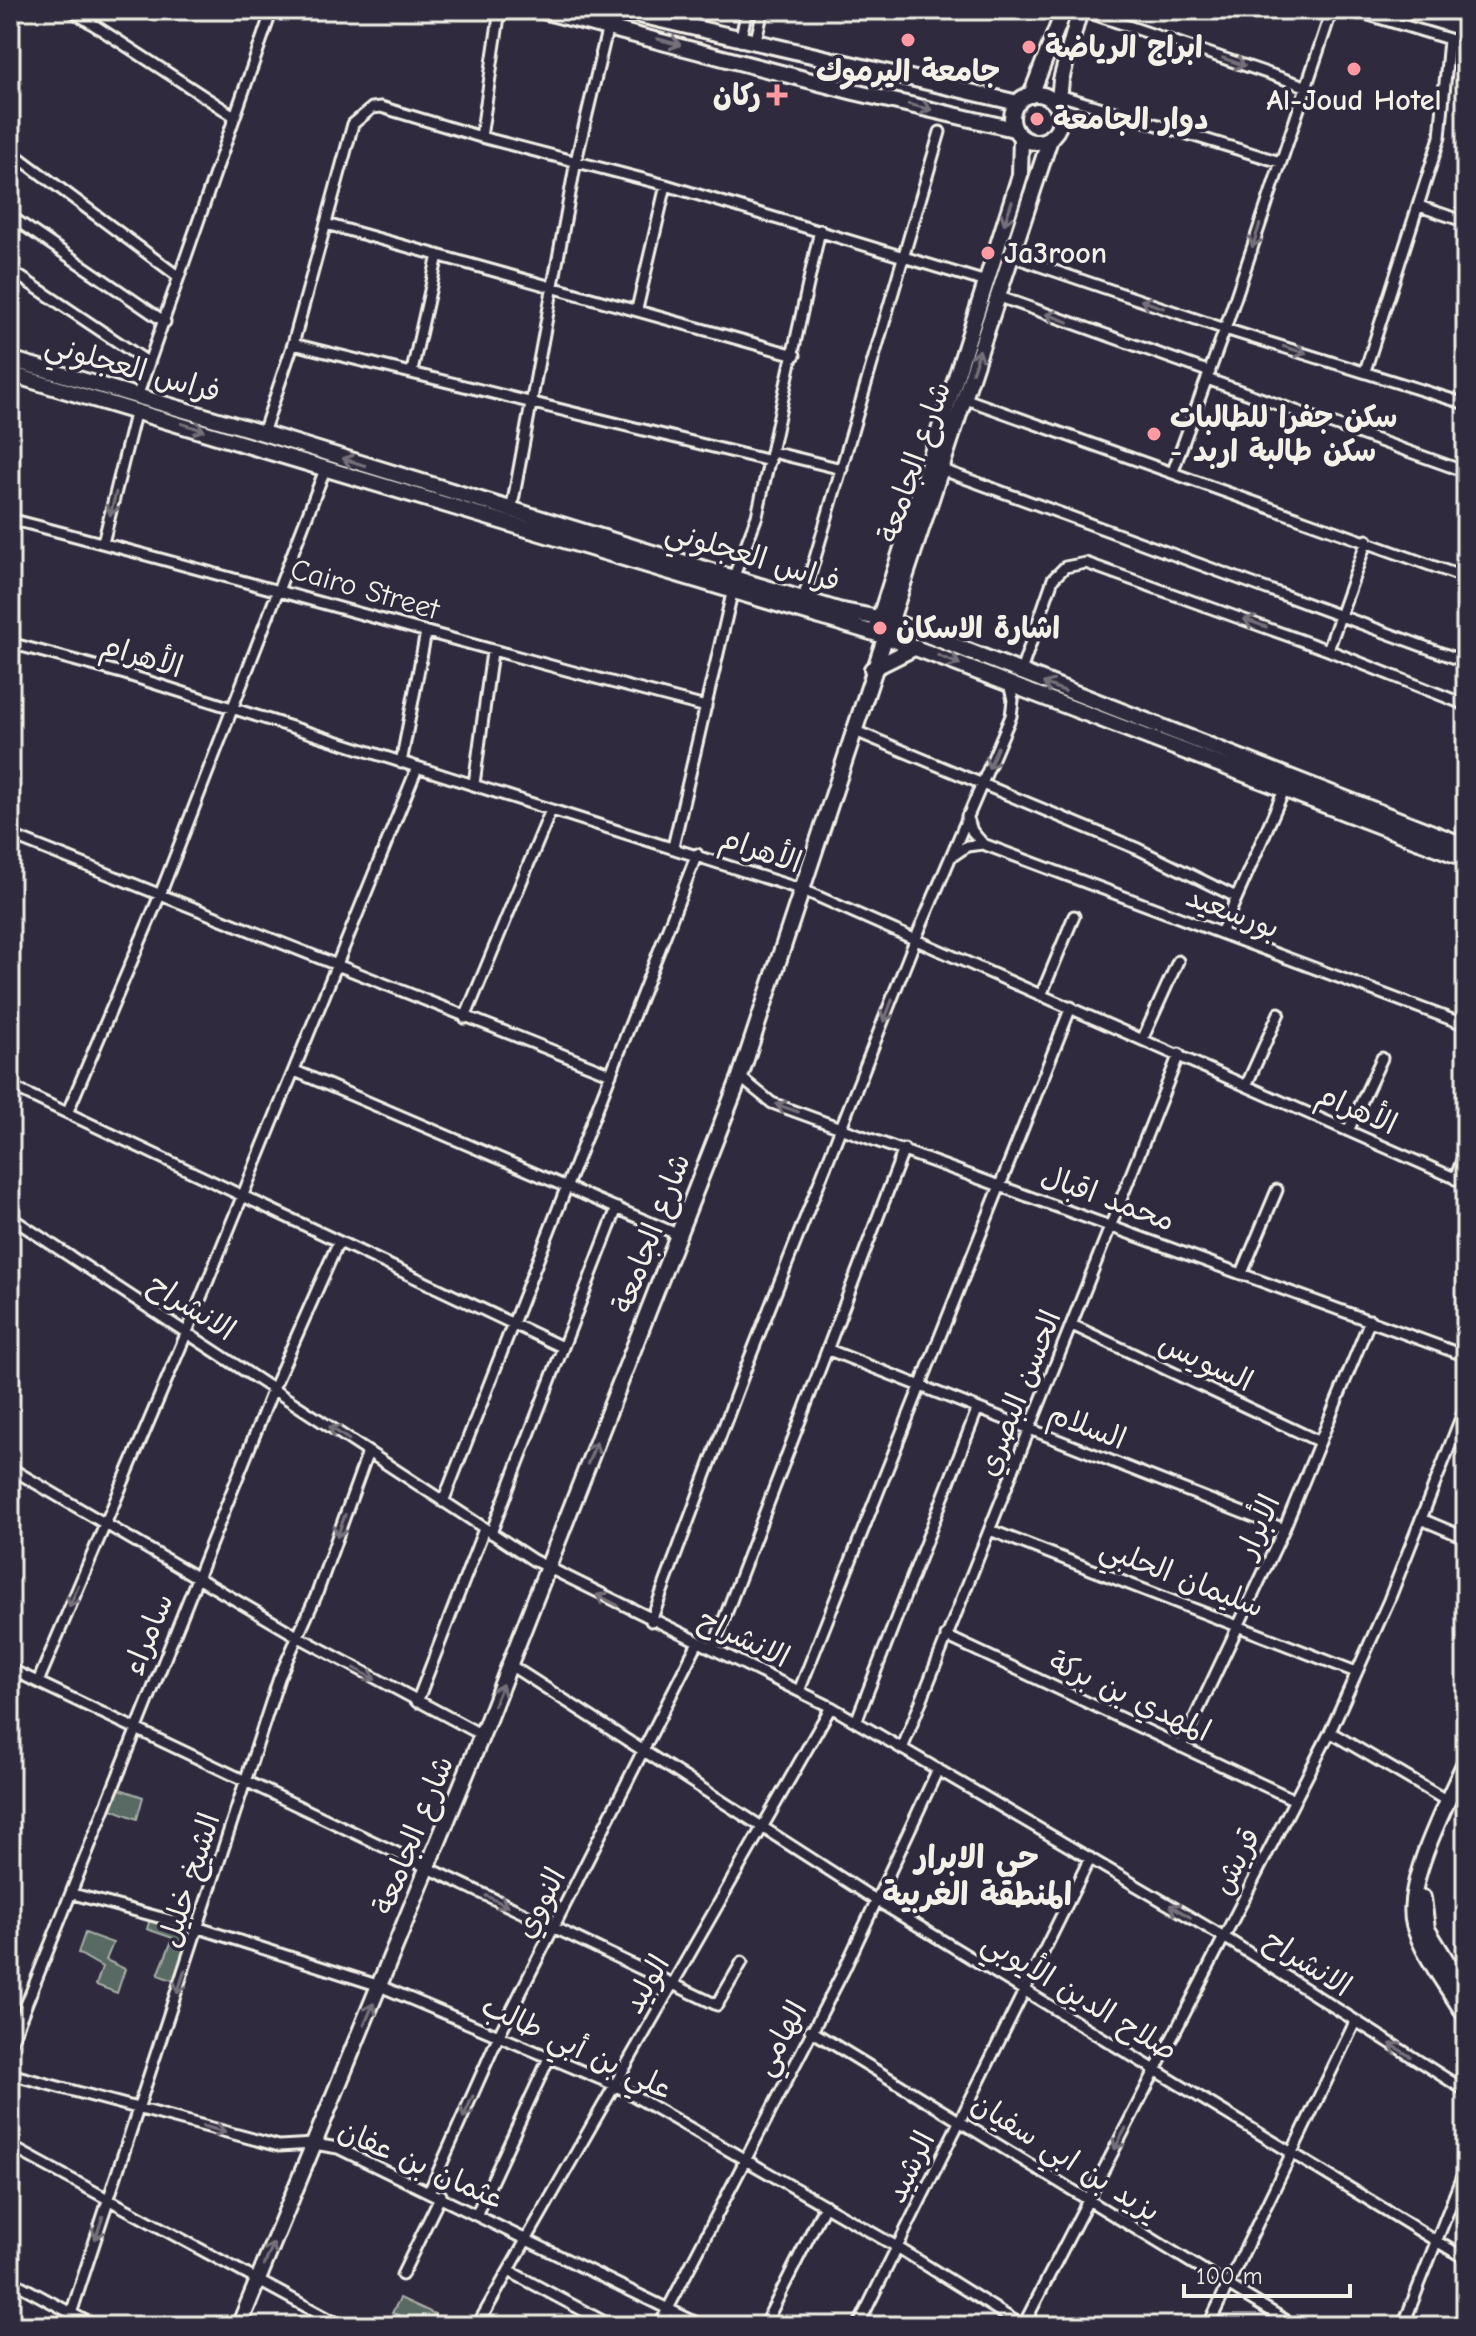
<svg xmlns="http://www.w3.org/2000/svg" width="1476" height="2336" font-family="'Comic Neue','Playpen Sans Arabic',sans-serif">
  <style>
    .green { fill: #596b63; stroke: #a6aea6; stroke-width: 2 }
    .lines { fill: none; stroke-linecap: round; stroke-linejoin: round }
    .minor-casing { stroke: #f4f1e8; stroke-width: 15 }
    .secondary-casing { stroke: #f4f1e8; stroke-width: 20 }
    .primary-casing { stroke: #f4f1e8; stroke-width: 20 }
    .minor { stroke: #2f2a3d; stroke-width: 9 }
    .secondary { stroke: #2f2a3d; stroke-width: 14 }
    .primary { stroke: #2f2a3d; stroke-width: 14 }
    .oneway { stroke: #747079 }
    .poi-dot { fill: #ff9aa2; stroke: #2f2a3d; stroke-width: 3 }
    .labels { text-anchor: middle; stroke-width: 7; stroke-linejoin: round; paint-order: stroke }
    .poi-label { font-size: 30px; font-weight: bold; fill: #f4f1e8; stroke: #2f2a3d; text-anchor: start }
    .street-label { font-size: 30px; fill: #f4f1e8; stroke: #2f2a3d }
    .neighbourhood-label { font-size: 32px; font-weight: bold; fill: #f4f1e8; stroke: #2f2a3d }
  </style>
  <rect width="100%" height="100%" fill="#2f2a3d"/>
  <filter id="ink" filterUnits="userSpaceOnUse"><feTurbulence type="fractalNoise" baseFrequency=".0125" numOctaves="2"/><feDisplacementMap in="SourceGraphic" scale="16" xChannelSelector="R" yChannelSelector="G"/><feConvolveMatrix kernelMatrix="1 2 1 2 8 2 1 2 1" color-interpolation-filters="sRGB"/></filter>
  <g filter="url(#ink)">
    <!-- green -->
    <path class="green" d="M 117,1788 L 143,1797 L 137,1819 L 109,1808 Z
      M 150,1919 L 192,1929 L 174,1981 L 158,1975 L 173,1938 L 147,1929 Z
      M 85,1933 L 113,1943 L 106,1960 L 125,1969 L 117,1993 L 96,1985 L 102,1967 L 78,1953 Z
      M 400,2298 L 435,2314 L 433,2326 L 392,2313 Z"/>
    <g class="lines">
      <defs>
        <path id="minor" d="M 71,10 L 234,116
          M 1081,10 L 1305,86
          M 1352,10 L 1466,44
          M 740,41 L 747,10
          M 755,44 L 763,10
          M 1059,95 L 1280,162
          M 481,137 L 500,10
          M 10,151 L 179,277
          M 1419,206 L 1466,222
          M 10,216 L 165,322
          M 326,224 L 795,355
          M 1011,256 L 1225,329 L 1466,404
          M 10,270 L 149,363
          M 997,296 L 1210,372
          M 637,309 L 666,185
          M 293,344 L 770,461
          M 412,371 L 438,255
          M 1365,371 L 1440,137 L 1449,40
          M 1207,379 L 1466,472
          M 137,397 L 272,10
          M 963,398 L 1466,578
          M 263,433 L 293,344 L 353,124 L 372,108 L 381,107 L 481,137 L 666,185 L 986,282
          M 772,452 L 842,469
          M 940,469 L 1466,662
          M 1173,471 L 1225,329 L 1332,10
          M 511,512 L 576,161 L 608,26
          M 10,519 C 243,579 473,647 706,707
          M 103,543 L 136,410
          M 1459,575 L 1466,556
          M 734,576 L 757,516 L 820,230
          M 803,599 L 940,132
          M 10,643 L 125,674 L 803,890 L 1466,1183
          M 1328,650 L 1367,540
          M 1020,674 L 1053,579 L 1065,567 L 1086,563 L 1328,650 L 1466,705
          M 853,730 L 1138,849 L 1236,897
          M 401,763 L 426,632
          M 474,784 L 492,652
          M 967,816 L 972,831 L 983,844 L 1466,1025
          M 10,835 L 611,1074
          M 673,847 L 733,589
          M 951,857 L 967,846 L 983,844
          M 1221,933 L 1285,788
          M 1042,993 L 1074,916
          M 465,1018 L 551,810
          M 1143,1038 L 1178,961
          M 295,1071 L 679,1235
          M 740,1077 L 772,1103 L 1466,1356
          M 10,1086 L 562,1347
          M 1246,1086 L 1279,1013
          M 68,1111 L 160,895 L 326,467
          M 1348,1131 L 1382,1058
          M 1455,1179 L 1466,1150
          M 10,1217 L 533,1560 L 831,1707 L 1224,1937 L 1466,2091
          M 1242,1273 L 1277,1190
          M 1072,1325 L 1320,1442
          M 829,1350 L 1284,1529
          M 10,1468 L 297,1636 L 482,1735
          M 443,1502 L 697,854
          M 1421,1519 L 1466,1538
          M 990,1530 L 1356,1672
          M 491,1533 L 617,1208
          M 651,1621 L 747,1365 L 916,938 L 1011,716 L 1013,700 L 1009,684
          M 946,1636 L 1295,1800
          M 713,1648 L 904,1149
          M 510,1665 L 874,1899 L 1466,2259
          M 10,1669 L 717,2005 L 742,1962
          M 38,1682 L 187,1332 L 417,768
          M 799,1691 L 1071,1007
          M 417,1702 L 484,1529
          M 856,1722 L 977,1410
          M 1330,1732 L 1449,1802
          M 1181,1747 L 1284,1529 L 1370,1320
          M 902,1749 L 1179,1054
          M 73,1894 L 199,1928 L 380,1986 L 615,2085 L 897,2247 L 1023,2326 L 1330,1732 L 1389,1600 L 1466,1405
          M 810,2030 L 1295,2326
          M 10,2045 L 273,1389 L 338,1243
          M 10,2074 L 279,2146 L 314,2144 L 338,2148 L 703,2326
          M 10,2146 L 342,2326
          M 430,2190 L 499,2035 L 698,1642
          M 477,2213 L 550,2056
          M 509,2271 L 612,2326
          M 402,2275 L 441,2195
          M 10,2280 L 95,2326
          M 67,2326 L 279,1678 L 316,1596 L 368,1452
          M 477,2326 L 831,1707
          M 659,2326 L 843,1972 L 938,1769
          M 764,2326 L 825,2205
          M 858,2326 L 1090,1858
          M 1208,2326 L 1355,2022
          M 1403,2326 L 1466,2166"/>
        <path id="secondary" d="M 539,10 L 854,92 L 1014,129
          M 618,10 L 1018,103
          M1012 118a24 24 0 1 1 48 0a24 24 0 1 1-48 0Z
          M 1031,95 L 1064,10
          M 1058,109 L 1061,80 L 1080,10
          M 876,630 L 1020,175 L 1021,137
          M 239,2326 L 482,1735 L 740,1077 L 1051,136"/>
        <path id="primary" d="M 10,359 L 263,433 L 838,610 L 889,620 L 1466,846
          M 10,374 L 884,636 L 1466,859
          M 872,669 L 916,647
          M 1466,1760 C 1449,1800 1403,1883 1414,1925 C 1423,1956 1449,1988 1466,2017
          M 1423,1898 L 1427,1929 L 1466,1993"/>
      </defs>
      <!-- minor casing -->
      <use href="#minor" class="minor-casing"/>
      <!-- secondary casing -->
      <use href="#secondary" class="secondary-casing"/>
      <!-- primary casing -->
      <use href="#primary" class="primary-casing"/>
      <!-- minor -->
      <use href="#minor" class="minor"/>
      <!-- secondary -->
      <use href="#secondary" class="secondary"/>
      <!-- primary -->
      <use href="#primary" class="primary"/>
    </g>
    <!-- one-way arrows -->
    <defs><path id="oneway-shaft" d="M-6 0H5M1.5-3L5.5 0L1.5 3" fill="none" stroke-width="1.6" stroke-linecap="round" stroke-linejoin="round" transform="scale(2)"/></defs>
    <g class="oneway">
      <use href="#oneway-shaft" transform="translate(669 42) rotate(15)"/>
      <use href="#oneway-shaft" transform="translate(1234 62) rotate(19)"/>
      <use href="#oneway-shaft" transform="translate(920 107) rotate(13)"/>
      <use href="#oneway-shaft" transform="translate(1008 213) rotate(109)"/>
      <use href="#oneway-shaft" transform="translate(1256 236) rotate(108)"/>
      <use href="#oneway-shaft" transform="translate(1152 304) rotate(-161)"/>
      <use href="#oneway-shaft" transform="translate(1057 318) rotate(-160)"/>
      <use href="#oneway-shaft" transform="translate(1295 350) rotate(17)"/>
      <use href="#oneway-shaft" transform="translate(976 361) rotate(-72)"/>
      <use href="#oneway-shaft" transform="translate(193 427) rotate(17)"/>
      <use href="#oneway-shaft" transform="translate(354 462) rotate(-162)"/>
      <use href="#oneway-shaft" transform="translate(113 504) rotate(104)"/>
      <use href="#oneway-shaft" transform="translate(1255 623) rotate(-160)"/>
      <use href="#oneway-shaft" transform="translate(949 660) rotate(22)"/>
      <use href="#oneway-shaft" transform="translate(1054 687) rotate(-159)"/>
      <use href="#oneway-shaft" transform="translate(993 758) rotate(112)"/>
      <use href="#oneway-shaft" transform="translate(888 1011) rotate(111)"/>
      <use href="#oneway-shaft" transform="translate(787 1108) rotate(-161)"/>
      <use href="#oneway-shaft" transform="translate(339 1433) rotate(-146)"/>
      <use href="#oneway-shaft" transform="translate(592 1453) rotate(-68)"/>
      <use href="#oneway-shaft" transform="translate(341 1526) rotate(110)"/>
      <use href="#oneway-shaft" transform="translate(74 1596) rotate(113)"/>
      <use href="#oneway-shaft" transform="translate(607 1600) rotate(-153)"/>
      <use href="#oneway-shaft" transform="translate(365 1674) rotate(29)"/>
      <use href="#oneway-shaft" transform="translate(498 1695) rotate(-68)"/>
      <use href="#oneway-shaft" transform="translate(497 1901) rotate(26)"/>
      <use href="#oneway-shaft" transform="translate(1180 1911) rotate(-149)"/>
      <use href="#oneway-shaft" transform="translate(181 1982) rotate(108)"/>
      <use href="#oneway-shaft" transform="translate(369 2014) rotate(-67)"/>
      <use href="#oneway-shaft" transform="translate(1400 2050) rotate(-148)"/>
      <use href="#oneway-shaft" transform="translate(468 2107) rotate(114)"/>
      <use href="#oneway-shaft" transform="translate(214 2129) rotate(15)"/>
      <use href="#oneway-shaft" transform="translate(1120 2139) rotate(118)"/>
      <use href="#oneway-shaft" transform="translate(99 2228) rotate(108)"/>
      <use href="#oneway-shaft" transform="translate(269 2254) rotate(-68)"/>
    </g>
  </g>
  <!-- markers -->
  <g class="poi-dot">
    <circle cx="908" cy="40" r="8"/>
    <circle cx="1029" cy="47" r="8"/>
    <circle cx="1354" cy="69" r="8"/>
    <path d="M773 83h8v8h8v8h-8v8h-8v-8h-8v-8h8z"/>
    <circle cx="1037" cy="119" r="8"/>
    <circle cx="988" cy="253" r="8"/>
    <circle cx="1154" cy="434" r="8"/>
    <circle cx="880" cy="628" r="8"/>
  </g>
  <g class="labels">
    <!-- poi labels -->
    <g class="poi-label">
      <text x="1045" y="57">ابراج الرياضة</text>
      <text x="908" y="81" text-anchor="middle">جامعة اليرموك</text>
      <text x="761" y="105" text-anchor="end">ركان</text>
      <text x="1354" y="110" text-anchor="middle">Al-Joud Hotel</text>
      <text x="1053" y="129">دوار الجامعة</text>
      <text x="1004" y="263">Ja3roon</text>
      <text x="1170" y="427">سكن جفرا للطالبات<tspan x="1170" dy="34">- سكن طالبة اربد</tspan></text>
      <text x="896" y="638">اشارة الاسكان</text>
    </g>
    <!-- street labels -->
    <g class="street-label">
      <text transform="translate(133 368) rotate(16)" y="10">فراس العجلوني</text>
      <text transform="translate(914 462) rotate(-71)" y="10">شارع الجامعة</text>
      <text transform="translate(753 556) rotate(17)" y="10">فراس العجلوني</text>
      <text transform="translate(365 589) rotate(16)" y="10">Cairo Street</text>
      <text transform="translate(142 656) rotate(17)" y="10">الأهرام</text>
      <text transform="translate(761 850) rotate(19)" y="10">الأهرام</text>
      <text transform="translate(1233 912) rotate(21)" y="10">بورسعيد</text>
      <text transform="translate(1357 1109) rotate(24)" y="10">الأهرام</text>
      <text transform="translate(1108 1198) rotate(20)" y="10">محمد اقبال</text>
      <text transform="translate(651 1233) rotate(-69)" y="10">شارع الجامعة</text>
      <text transform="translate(192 1307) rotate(33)" y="10">الانشراح</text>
      <text transform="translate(1206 1362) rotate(25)" y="10">السويس</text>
      <text transform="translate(1019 1393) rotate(-68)" y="10">الحسن البصري</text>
      <text transform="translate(1087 1426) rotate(21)" y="10">السلام</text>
      <text transform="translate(1258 1526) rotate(-66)" y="10">الأبرار</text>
      <text transform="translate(1182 1577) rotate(21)" y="10">سليمان الحلبي</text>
      <text transform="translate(148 1634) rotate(-68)" y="10">سامراء</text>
      <text transform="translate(744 1638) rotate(26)" y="10">الانشراح</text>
      <text transform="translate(1130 1696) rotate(25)" y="10">المهدي بن بركة</text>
      <text transform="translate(413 1835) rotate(-68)" y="10">شارع الجامعة</text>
      <text transform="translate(1236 1861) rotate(-63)" y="10">قريش</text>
      <text transform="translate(189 1880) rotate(-72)" y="10">الشيخ خليل</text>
      <text transform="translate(540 1903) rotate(-62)" y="10">النووي</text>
      <text transform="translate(1308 1963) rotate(33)" y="10">الانشراح</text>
      <text transform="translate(646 1984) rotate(-60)" y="10">الوليد</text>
      <text transform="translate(1080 1996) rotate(31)" y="10">صلاح الدين الأيوبي</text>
      <text transform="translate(780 2038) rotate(-62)" y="10">الهامي</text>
      <text transform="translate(577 2047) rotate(25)" y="10">علي بن أبي طالب</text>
      <text transform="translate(1066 2157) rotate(32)" y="10">يزيد بن ابي سفيان</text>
      <text transform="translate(421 2164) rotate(24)" y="10">عثمان بن عفان</text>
      <text transform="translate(910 2167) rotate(-64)" y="10">الرشيد</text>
    </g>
    <!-- neighbourhood labels -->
    <g class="neighbourhood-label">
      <text x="977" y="1868">حي الابرار<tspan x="977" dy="37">المنطقة الغربية</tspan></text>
    </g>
  </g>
  <!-- margin -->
  <rect width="1476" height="2336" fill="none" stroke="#2f2a3d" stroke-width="40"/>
  <rect x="20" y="20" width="1436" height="2296" fill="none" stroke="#f4f1e8" stroke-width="3" filter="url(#ink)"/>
  <!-- scale -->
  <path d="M1184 2284v12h166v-12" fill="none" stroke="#f4f1e8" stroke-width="4"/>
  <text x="1196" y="2284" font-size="24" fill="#f4f1e8" stroke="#2f2a3d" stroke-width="6" paint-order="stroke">100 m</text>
</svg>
